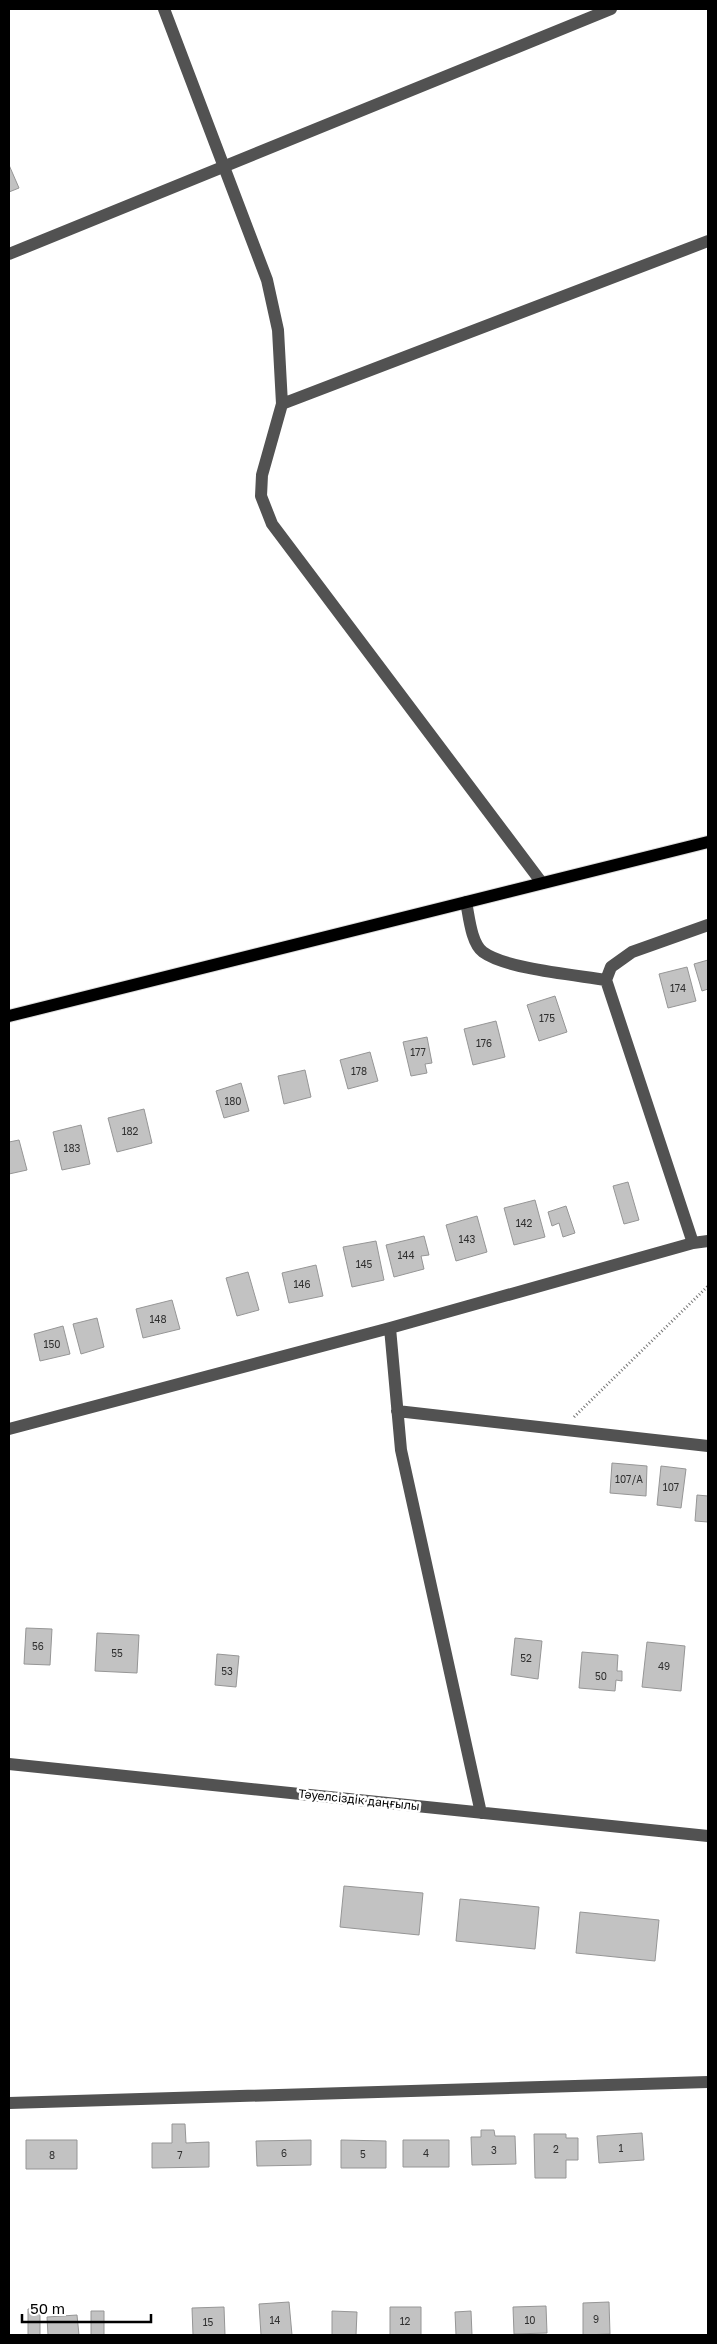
<svg xmlns="http://www.w3.org/2000/svg" width="717" height="2344" font-family="'Golos Text',sans-serif">
  <style>
    .building { fill: #c2c2c2; stroke: #969696 }
    .lines { fill: none; stroke-linecap: round; stroke-linejoin: round }
    .major-casing { stroke: #dbdbdb; stroke-width: 14 }
    .path { stroke: #747474; stroke-width: 3; stroke-dasharray: 1 2.5; stroke-linecap: butt }
    .minor { stroke: #525252; stroke-width: 12 }
    .major { stroke: #000; stroke-width: 12 }
    .labels { text-anchor: middle; stroke-width: 5; stroke-linejoin: round; paint-order: stroke }
    .number-label { font-size: 10px; fill: #303030 }
    .street-label { font-size: 12px; fill: #000; stroke: #fff }
  </style>
  <rect width="100%" height="100%" fill="#fff"/>
  <!-- building -->
  <path class="building" d="M 9,165 L 19,188 L 9,192 Z
    M 708,960 L 708,989 L 702,991 L 694,964 Z
    M 687,967 L 696,1001 L 668,1008 L 659,974 Z
    M 555,996 L 567,1032 L 539,1041 L 527,1005 Z
    M 496,1021 L 505,1057 L 473,1065 L 464,1029 Z
    M 427,1037 L 432,1063 L 425,1064 L 427,1073 L 411,1076 L 403,1042 Z
    M 370,1052 L 378,1081 L 348,1089 L 340,1060 Z
    M 305,1070 L 311,1097 L 284,1104 L 278,1076 Z
    M 241,1083 L 249,1111 L 224,1118 L 216,1091 Z
    M 144,1109 L 152,1143 L 117,1152 L 108,1118 Z
    M 81,1125 L 90,1164 L 62,1170 L 53,1132 Z
    M 19,1140 L 27,1170 L 9,1174 L 9,1142 Z
    M 628,1182 L 639,1220 L 624,1224 L 613,1186 Z
    M 535,1200 L 545,1237 L 514,1245 L 504,1208 Z
    M 566,1206 L 575,1233 L 563,1237 L 559,1223 L 552,1226 L 548,1212 Z
    M 477,1216 L 487,1252 L 456,1261 L 446,1225 Z
    M 424,1236 L 429,1255 L 421,1256 L 424,1269 L 394,1277 L 386,1245 Z
    M 376,1241 L 384,1280 L 352,1287 L 343,1247 Z
    M 316,1265 L 323,1296 L 289,1303 L 282,1273 Z
    M 248,1272 L 259,1310 L 237,1316 L 226,1278 Z
    M 172,1300 L 180,1329 L 143,1338 L 136,1309 Z
    M 97,1318 L 104,1347 L 81,1354 L 73,1324 Z
    M 63,1326 L 70,1354 L 40,1361 L 34,1334 Z
    M 612,1463 L 647,1466 L 646,1496 L 610,1493 Z
    M 661,1466 L 686,1469 L 681,1508 L 657,1505 Z
    M 697,1495 L 708,1496 L 708,1522 L 695,1521 Z
    M 26,1628 L 52,1629 L 50,1665 L 24,1664 Z
    M 97,1633 L 139,1635 L 137,1673 L 95,1671 Z
    M 515,1638 L 542,1641 L 538,1679 L 511,1675 Z
    M 647,1642 L 685,1646 L 681,1691 L 642,1687 Z
    M 582,1652 L 618,1655 L 617,1671 L 622,1671 L 622,1681 L 616,1680 L 615,1691 L 579,1688 Z
    M 217,1654 L 239,1656 L 236,1687 L 215,1685 Z
    M 344,1886 L 423,1893 L 419,1935 L 340,1927 Z
    M 460,1899 L 539,1907 L 535,1949 L 456,1941 Z
    M 580,1912 L 659,1920 L 655,1961 L 576,1953 Z
    M 172,2124 L 185,2124 L 186,2143 L 209,2142 L 209,2167 L 152,2168 L 152,2143 L 172,2143 Z
    M 481,2130 L 494,2130 L 495,2136 L 515,2136 L 516,2164 L 472,2165 L 471,2137 L 481,2137 Z
    M 642,2133 L 644,2160 L 599,2163 L 597,2136 Z
    M 534,2134 L 566,2134 L 566,2138 L 578,2138 L 578,2160 L 566,2160 L 566,2178 L 535,2178 Z
    M 26,2140 L 77,2140 L 77,2169 L 26,2169 Z
    M 311,2140 L 311,2165 L 257,2166 L 256,2141 Z
    M 341,2140 L 386,2141 L 386,2168 L 341,2168 Z
    M 403,2140 L 449,2140 L 449,2167 L 403,2167 Z
    M 289,2302 L 292,2335 L 261,2335 L 259,2304 Z
    M 609,2302 L 610,2334 L 583,2335 L 583,2303 Z
    M 546,2306 L 547,2333 L 514,2334 L 513,2307 Z
    M 224,2307 L 225,2335 L 193,2335 L 192,2308 Z
    M 390,2307 L 421,2307 L 421,2335 L 390,2335 Z
    M 28,2309 L 40,2309 L 40,2335 L 28,2335 Z
    M 91,2311 L 104,2311 L 104,2335 L 91,2335 Z
    M 332,2311 L 357,2312 L 356,2335 L 332,2335 Z
    M 471,2311 L 472,2335 L 456,2335 L 455,2312 Z
    M 77,2315 L 79,2335 L 48,2335 L 47,2317 Z"/>
  <g class="lines">
    <defs>
      <path id="major" d="M 9,1016 L 708,842"/>
    </defs>
    <!-- major casing -->
    <use href="#major" class="major-casing"/>
    <!-- path -->
    <path class="path" d="M 574,1417 L 708,1286"/>
    <!-- minor -->
    <path class="minor" d="M 164,9 L 267,280 L 278,330 L 282,404 L 262,475 L 261,496 L 272,524 L 542,883
      M 9,254 L 611,9
      M 282,404 L 708,241
      M 466,902 C 469,916 471,943 483,952 C 506,969 576,975 606,980
      M 693,1243 L 606,980 L 611,967 L 632,952 L 708,925
      M 390,1328 L 401,1450 L 481,1813
      M 397,1411 L 708,1446
      M 9,1429 L 390,1328 L 693,1243 L 708,1241
      M 9,1764 L 708,1836
      M 9,2103 L 708,2082"/>
    <!-- major -->
    <use href="#major" class="major"/>
  </g>
  <g class="labels">
    <!-- number labels -->
    <g class="number-label">
      <text x="678" y="992">174</text>
      <text x="547" y="1022">175</text>
      <text x="484" y="1047">176</text>
      <text x="418" y="1056">177</text>
      <text x="359" y="1075">178</text>
      <text x="233" y="1105">180</text>
      <text x="130" y="1135">182</text>
      <text x="72" y="1152">183</text>
      <text x="524" y="1227">142</text>
      <text x="467" y="1243">143</text>
      <text x="406" y="1259">144</text>
      <text x="364" y="1268">145</text>
      <text x="302" y="1288">146</text>
      <text x="158" y="1323">148</text>
      <text x="52" y="1348">150</text>
      <text x="629" y="1483">107/А</text>
      <text x="671" y="1491">107</text>
      <text x="38" y="1650">56</text>
      <text x="117" y="1657">55</text>
      <text x="526" y="1662">52</text>
      <text x="664" y="1670">49</text>
      <text x="227" y="1675">53</text>
      <text x="601" y="1680">50</text>
      <text x="621" y="2152">1</text>
      <text x="556" y="2153">2</text>
      <text x="494" y="2154">3</text>
      <text x="284" y="2157">6</text>
      <text x="426" y="2157">4</text>
      <text x="363" y="2158">5</text>
      <text x="52" y="2159">8</text>
      <text x="180" y="2159">7</text>
      <text x="596" y="2323">9</text>
      <text x="275" y="2324">14</text>
      <text x="530" y="2324">10</text>
      <text x="405" y="2325">12</text>
      <text x="208" y="2326">15</text>
    </g>
    <!-- street labels -->
    <g class="street-label">
      <text transform="translate(359 1800) rotate(6)" y="4">Тәуелсіздік даңғылы</text>
    </g>
  </g>
  <!-- border -->
  <rect width="717" height="2344" fill="none" stroke="#000000" stroke-width="20"/>
  <!-- scale -->
  <path d="M22 2314v8h129v-8" fill="none" stroke="#000000" stroke-width="2.5"/>
  <text x="30" y="2314" font-size="15" fill="#000000" stroke="#ffffff" stroke-width="4" paint-order="stroke">50 m</text>
</svg>
